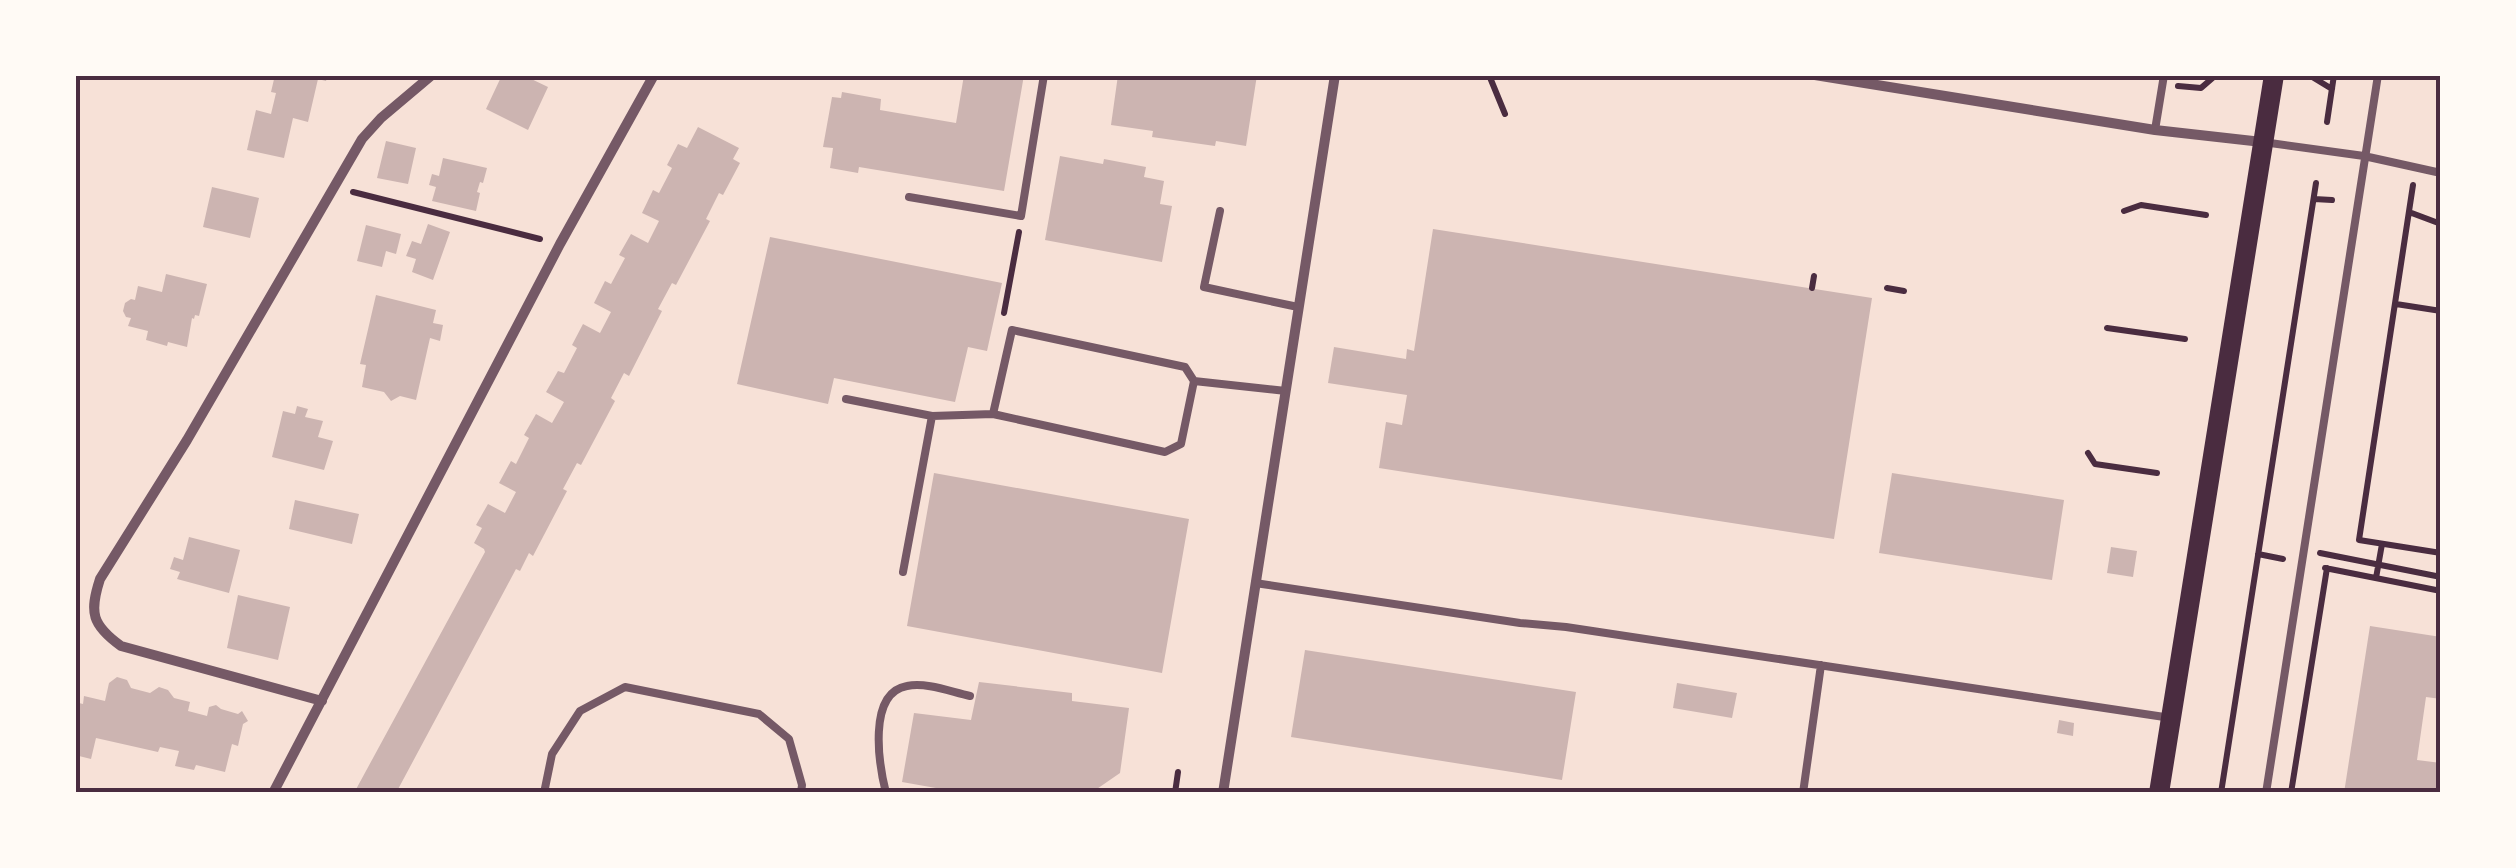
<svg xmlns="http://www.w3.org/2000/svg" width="2516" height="868" font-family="'Space Grotesk',sans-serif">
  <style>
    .building { fill: #ccb4b1 }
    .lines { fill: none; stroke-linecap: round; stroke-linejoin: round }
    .path { stroke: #4a2c40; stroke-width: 6 }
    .service { stroke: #755966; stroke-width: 8 }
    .minor { stroke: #755966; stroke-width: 10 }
    .secondary { stroke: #4a2c40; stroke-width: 20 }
    .neatline { fill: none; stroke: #4a2c40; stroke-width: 4 }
  </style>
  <rect width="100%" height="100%" fill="#f7e1d7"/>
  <!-- building -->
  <path class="building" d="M 275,75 L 328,75 L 326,81 L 318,79 L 308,122 L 293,118 L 284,158 L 247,150 L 256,110 L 271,114 L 276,93 L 271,92 Z
    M 502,75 L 523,75 L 548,87 L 528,130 L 486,109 Z
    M 964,75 L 1024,75 L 1004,191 L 859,167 L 858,173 L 830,168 L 833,148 L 823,147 L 832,97 L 841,98 L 842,92 L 881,99 L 880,110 L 956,123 Z
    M 1118,75 L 1257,75 L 1246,146 L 1216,141 L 1215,146 L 1152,137 L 1153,131 L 1111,125 Z
    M 698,127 L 739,148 L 733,159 L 740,163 L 723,195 L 719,193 L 706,219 L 710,221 L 676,285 L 672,283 L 658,309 L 662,311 L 629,376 L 624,373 L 611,398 L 615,401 L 581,465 L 577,463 L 563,489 L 567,491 L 533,556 L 529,553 L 520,571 L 516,569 L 396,793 L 354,793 L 485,552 L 484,549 L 474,543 L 482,528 L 476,525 L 488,504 L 505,513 L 516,492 L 499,483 L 511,461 L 516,464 L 529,438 L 524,435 L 536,414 L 552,423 L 564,402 L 546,392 L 558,371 L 564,373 L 577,348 L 572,345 L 583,324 L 600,333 L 611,312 L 594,303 L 605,281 L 611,284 L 625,258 L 619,255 L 631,234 L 648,243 L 659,221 L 642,213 L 653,190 L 659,193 L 672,168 L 667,165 L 678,144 L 687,148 Z
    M 386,141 L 416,148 L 408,184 L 377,178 Z
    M 1060,156 L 1103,164 L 1104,159 L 1146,167 L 1144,177 L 1164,181 L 1160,204 L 1172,206 L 1162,262 L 1045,240 Z
    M 443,158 L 487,168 L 483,183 L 480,182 L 477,192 L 480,193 L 476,211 L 432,201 L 436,187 L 429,185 L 432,174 L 439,176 Z
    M 212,187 L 259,198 L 250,238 L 203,227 Z
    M 428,224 L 450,232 L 433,280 L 412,272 L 416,259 L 406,256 L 412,241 L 421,244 Z
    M 366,225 L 401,234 L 396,254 L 386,251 L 382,267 L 357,261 Z
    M 1433,229 L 1872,298 L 1834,539 L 1379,468 L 1386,422 L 1402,425 L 1407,395 L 1328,383 L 1334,347 L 1406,359 L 1407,349 L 1414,351 Z
    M 770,237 L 1002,283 L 987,351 L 968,347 L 955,402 L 834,378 L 828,404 L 737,384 Z
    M 166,274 L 207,284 L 199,316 L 195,315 L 194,319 L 192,318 L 187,347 L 168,342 L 167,346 L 146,340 L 148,331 L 128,326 L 131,318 L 126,317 L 123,311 L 125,303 L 131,299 L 135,300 L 138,286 L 162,292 Z
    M 376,295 L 436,310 L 433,323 L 443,325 L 440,341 L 430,338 L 416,400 L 400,396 L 391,401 L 384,392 L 362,387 L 366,365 L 360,364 Z
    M 297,406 L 308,409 L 305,417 L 323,421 L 318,437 L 333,441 L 324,470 L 272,457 L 283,411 L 295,414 Z
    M 934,473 L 1189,519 L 1162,673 L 907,626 Z
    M 1892,473 L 2064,500 L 2052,580 L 1879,553 Z
    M 295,500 L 359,514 L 352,544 L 289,529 Z
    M 189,537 L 240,550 L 229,593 L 177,579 L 180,572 L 170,569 L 174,557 L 183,560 Z
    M 2111,547 L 2137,551 L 2133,577 L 2107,573 Z
    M 238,595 L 290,607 L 278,660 L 227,648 Z
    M 2370,626 L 2441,637 L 2441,699 L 2426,697 L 2417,760 L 2441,763 L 2441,793 L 2344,793 Z
    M 1305,650 L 1576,692 L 1562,780 L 1291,737 Z
    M 117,677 L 127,680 L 131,688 L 150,693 L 159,687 L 168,690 L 174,698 L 190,702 L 188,711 L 207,716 L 209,707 L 216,705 L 221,709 L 238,714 L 242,711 L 248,721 L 243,724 L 238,746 L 232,744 L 225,772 L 196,765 L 194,770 L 175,766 L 179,751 L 160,747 L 158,752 L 96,738 L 91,759 L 75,755 L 75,702 L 83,704 L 84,696 L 105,701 L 109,683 Z
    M 979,682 L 1072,693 L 1072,701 L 1129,708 L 1120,773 L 1091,793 L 964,793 L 902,782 L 914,713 L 971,720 Z
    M 1677,683 L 1737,693 L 1732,718 L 1673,708 Z
    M 2059,720 L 2074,723 L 2073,736 L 2057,733 Z"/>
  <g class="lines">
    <!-- path -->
    <path class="path" d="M 1489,75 L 1505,114
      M 2002,75 L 2008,75
      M 2309,75 L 2332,89
      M 2178,86 L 2201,88 L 2216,75
      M 2327,122 L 2334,75
      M 2413,185 L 2359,540 L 2441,553
      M 353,192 L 540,239
      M 2314,199 L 2332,200
      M 2124,211 L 2141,205 L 2206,215
      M 2409,212 L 2441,224
      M 1812,288 L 1814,276
      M 1887,288 L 1904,291
      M 2396,304 L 2441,311
      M 1004,313 L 1019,232
      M 2107,328 L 2185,339
      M 2088,453 L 2095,464 L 2157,473
      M 2320,553 L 2441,577
      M 2258,554 L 2283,559
      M 2325,568 L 2441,591
      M 2376,578 L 2382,544
      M 1175,793 L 1178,772
      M 2221,793 L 2316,183
      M 2291,793 L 2327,568"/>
    <!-- service -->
    <path class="service" d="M 2155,130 L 2164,75
      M 2263,142 L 2364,156 L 2441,173
      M 909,197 L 1021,216 L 1044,75
      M 1220,211 L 1204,287 L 1298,307
      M 1194,381 L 1286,391
      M 846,399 L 932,416 L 993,414 L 1165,452 L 1181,444 L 1194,381 L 1185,367 L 1012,330 L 993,414
      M 903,572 L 932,416
      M 1255,583 L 1520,623 L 1566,627 L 2171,718
      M 544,793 L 552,754 L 580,711 L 625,687 L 759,714 L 789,739 L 802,785 L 801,793
      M 886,793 C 879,765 867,693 907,686 C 927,682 951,692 970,696
      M 1803,793 L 1821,665
      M 2266,793 L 2378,75"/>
    <!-- minor -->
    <path class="minor" d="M 1815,75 L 2155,130 L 2262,142
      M 322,701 L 121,646 C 92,625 89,613 100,579 L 187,440 L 362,139 L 381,118 L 432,75
      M 273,793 L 560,244 L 654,75
      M 1223,793 L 1335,75"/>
    <!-- secondary -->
    <path class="secondary" d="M 2159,793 L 2274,75"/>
  </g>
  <!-- border -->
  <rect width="2516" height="868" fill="none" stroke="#fffaf5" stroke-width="155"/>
  <rect x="78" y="78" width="2360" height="712" class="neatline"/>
</svg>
